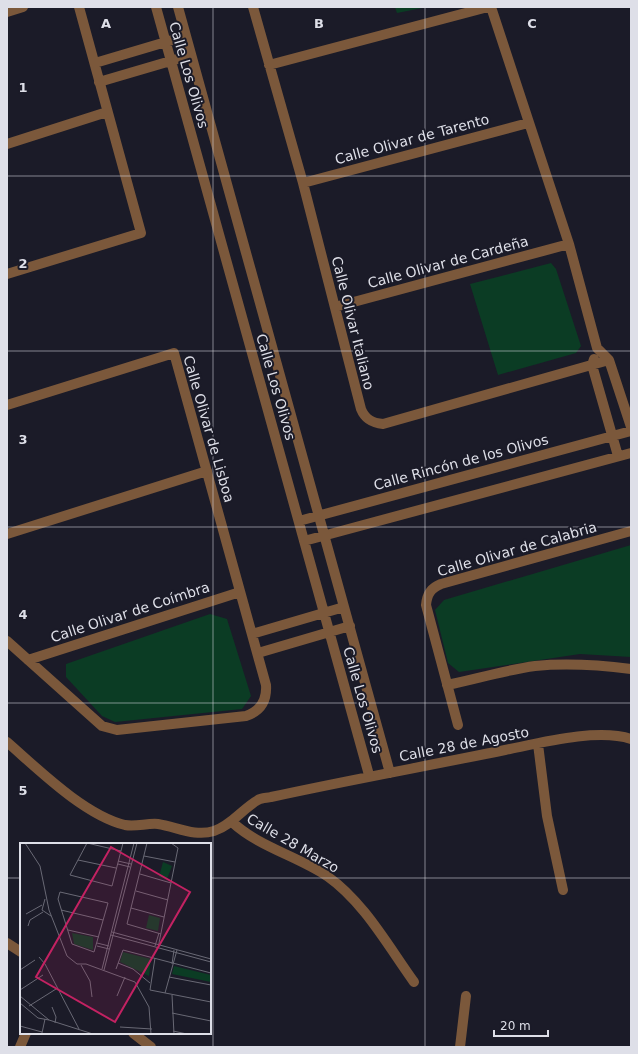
<svg xmlns="http://www.w3.org/2000/svg" width="638" height="1054" font-family="'DejaVu Sans',sans-serif">
  <style>
    .green { fill: #0b3c24 }
    .lines { fill: none; stroke-linecap: round; stroke-linejoin: round }
    .minor { stroke: #7b583b; stroke-width: 10 }
    .grid { fill: none; stroke: #dedfe8; stroke-width: 1; stroke-opacity: 0.55 }
    .labels { text-anchor: middle; stroke-width: 4; stroke-linejoin: round; paint-order: stroke }
    .street-label { font-size: 14px; fill: #dedfe8; stroke: #1b1b28 }
    .inset-road { fill: none; stroke: #696975; stroke-width: 1 }
    .view { fill: #c32262; fill-opacity: 0.15; stroke: #c32262; stroke-width: 2 }
    .inset-edge { fill: none; stroke: #dedfe8; stroke-width: 2 }
    .grid-label { font-size: 13px; text-anchor: middle; font-weight: bold; fill: #dedfe8; stroke: #1b1b28; stroke-width: 4; stroke-linejoin: round; paint-order: stroke }
  </style>
  <rect width="100%" height="100%" fill="#1b1b28"/>
  <!-- green -->
  <path class="green" d="M 395,7 L 427,7 L 397,13 Z
    M 551,263 L 556,269 L 581,346 L 576,353 L 498,375 L 470,284 Z
    M 631,545 L 631,657 L 580,654 L 459,672 L 448,663 L 435,610 L 444,600 Z
    M 210,614 L 227,619 L 251,696 L 242,709 L 115,722 L 102,716 L 66,677 L 66,664 Z"/>
  <g class="lines">
    <!-- minor -->
    <path class="minor" d="M 156,7 L 369,775
      M 178,7 L 390,773
      M 253,7 L 303,183 L 361,409 C 365,419 372,423 383,424 L 609,360
      M 491,7 L 569,244 L 597,348 L 609,360 L 631,427
      M 7,12 L 23,7
      M 95,63 L 186,36
      M 269,65 L 488,7
      M 99,82 L 191,55
      M 7,144 L 107,112
      M 303,183 L 528,123
      M 7,274 L 141,233 L 79,7
      M 335,307 L 569,244
      M 594,359 L 592,365 L 618,456
      M 7,405 L 174,353 L 266,685 C 267,700 261,711 246,716 L 117,730 L 102,726 L 7,641
      M 299,521 L 631,431
      M 7,534 L 207,471
      M 304,541 L 631,453
      M 252,634 L 344,607
      M 258,653 L 350,626
      M 28,660 L 240,592
      M 447,685 C 476,679 506,670 535,666 C 567,663 599,665 631,669
      M 458,725 L 426,605 C 427,594 431,588 441,584 L 631,531
      M 7,742 C 38,769 84,815 125,825 C 136,827 147,823 158,824 C 177,827 195,837 214,831 C 232,825 242,809 258,800 C 261,798 267,798 271,797 C 349,780 427,766 505,750 C 540,743 597,728 631,739
      M 538,744 L 547,816 L 563,890
      M 232,822 C 259,847 297,856 327,876 C 364,902 388,946 414,982
      M 7,943 L 21,952
      M 133,1033 L 151,1047
      M 20,1047 L 26,1033
      M 460,1047 L 466,996"/>
  </g>
  <!-- grid -->
  <path class="grid" d="M 213,7 L 213,1047M 425,7 L 425,1047M 7,176 L 631,176M 7,351 L 631,351M 7,527 L 631,527M 7,703 L 631,703M 7,878 L 21,878M 210,878 L 631,878"/>
  <g class="labels">
    <!-- street labels -->
    <g class="street-label">
      <text transform="translate(189 75) rotate(74)" y="5">Calle Los Olivos</text>
      <text transform="translate(412 139) rotate(-15)" y="5">Calle Olivar de Tarento</text>
      <text transform="translate(448 262) rotate(-15)" y="5">Calle Olivar de Cardeña</text>
      <text transform="translate(353 323) rotate(76)" y="5">Calle Olivar Italiano</text>
      <text transform="translate(276 387) rotate(74)" y="5">Calle Los Olivos</text>
      <text transform="translate(209 429) rotate(74)" y="5">Calle Olivar de Lisboa</text>
      <text transform="translate(461 462) rotate(-15)" y="5">Calle Rincón de los Olivos</text>
      <text transform="translate(517 549) rotate(-16)" y="5">Calle Olivar de Calabria</text>
      <text transform="translate(130 612) rotate(-18)" y="5">Calle Olivar de Coímbra</text>
      <text transform="translate(363 700) rotate(74)" y="5">Calle Los Olivos</text>
      <text transform="translate(464 744) rotate(-11)" y="5">Calle 28 de Agosto</text>
      <text transform="translate(293 843) rotate(30)" y="5">Calle 28 Marzo</text>
    </g>
  </g>
  <!-- overview -->
  <g transform="translate(20 843)">
    <rect width="191" height="191" fill="#1b1b28"/>
    <path d="M 143,19 L 152,23 L 147,36 L 139,34 ZM 129,72 L 140,75 L 138,88 L 126,85 ZM 52,90 L 73,94 L 73,107 L 54,101 ZM 103,109 L 131,116 L 129,133 L 100,119 ZM 154,123 L 191,132 L 191,139 L 152,131 Z" fill="#0b3c24"/>
    <path class="inset-road" d="M 5,0 L 20,23 L 29,67 L 47,113 L 57,121 L 66,121 L 115,139 L 129,164 L 131,191M 67,0 L 50,32 L 92,43 L 103,0M 67,0 L 101,8M 127,0 L 107,81 L 141,91M 124,13 L 155,19M 58,17 L 96,25M 98,18 L 111,21M 98,21 L 110,24M 120,31 L 151,40M 116,48 L 148,57M 40,49 L 88,60 L 74,109 L 52,101 L 38,56 ZM 25,56 L 22,67 L 31,73M 111,65 L 144,74M 41,67 L 83,77M 6,71 L 22,62M 8,83 L 10,77 L 23,69M 48,87 L 79,94M 92,89 L 191,116M 91,92 L 191,119M 77,100 L 89,103M 77,103 L 89,106M 135,103 L 139,90M 138,105 L 158,5 L 151,0M 19,114 L 25,121 L 59,186M 135,115 L 130,147 L 191,159M 98,120 L 113,126 L 130,140M 152,121 L 154,107M 61,122 L 70,138 L 72,154M 82,126 L 114,0M 96,126 L 103,107 L 191,130M 0,127 L 15,117M 84,127 L 117,0M 149,134 L 191,142M 0,147 L 23,132M 145,150 L 157,107M 152,152 L 154,191M 0,153 L 29,177 L 73,191M 97,153 L 105,134M 0,160 L 18,175 L 29,177M 9,163 L 36,146M 32,164 L 36,174 L 35,180M 152,170 L 191,178M 0,183 L 22,189M 100,184 L 132,186M 153,188 L 167,191M 22,190 L 25,176"/>
    <path class="view" d="M 91,4 L 170,49 L 95,179 L 16,134 Z"/>
    <rect width="191" height="191" class="inset-edge"/>
  </g>
  <g class="grid-label">
    <text x="106" y="28">A</text>
    <text x="319" y="28">B</text>
    <text x="532" y="28">C</text>
    <text x="23" y="92">1</text>
    <text x="23" y="268">2</text>
    <text x="23" y="444">3</text>
    <text x="23" y="619">4</text>
    <text x="23" y="795">5</text>
  </g>
  <!-- border -->
  <rect width="638" height="1054" fill="none" stroke="#dedfe8" stroke-width="16"/>
  <!-- scale -->
  <path d="M494 1030v6h54v-6" fill="none" stroke="#dedfe8" stroke-width="2"/>
  <text x="500" y="1030" font-size="12" fill="#dedfe8" stroke="#1b1b28" stroke-width="3" paint-order="stroke">20 m</text>
</svg>
